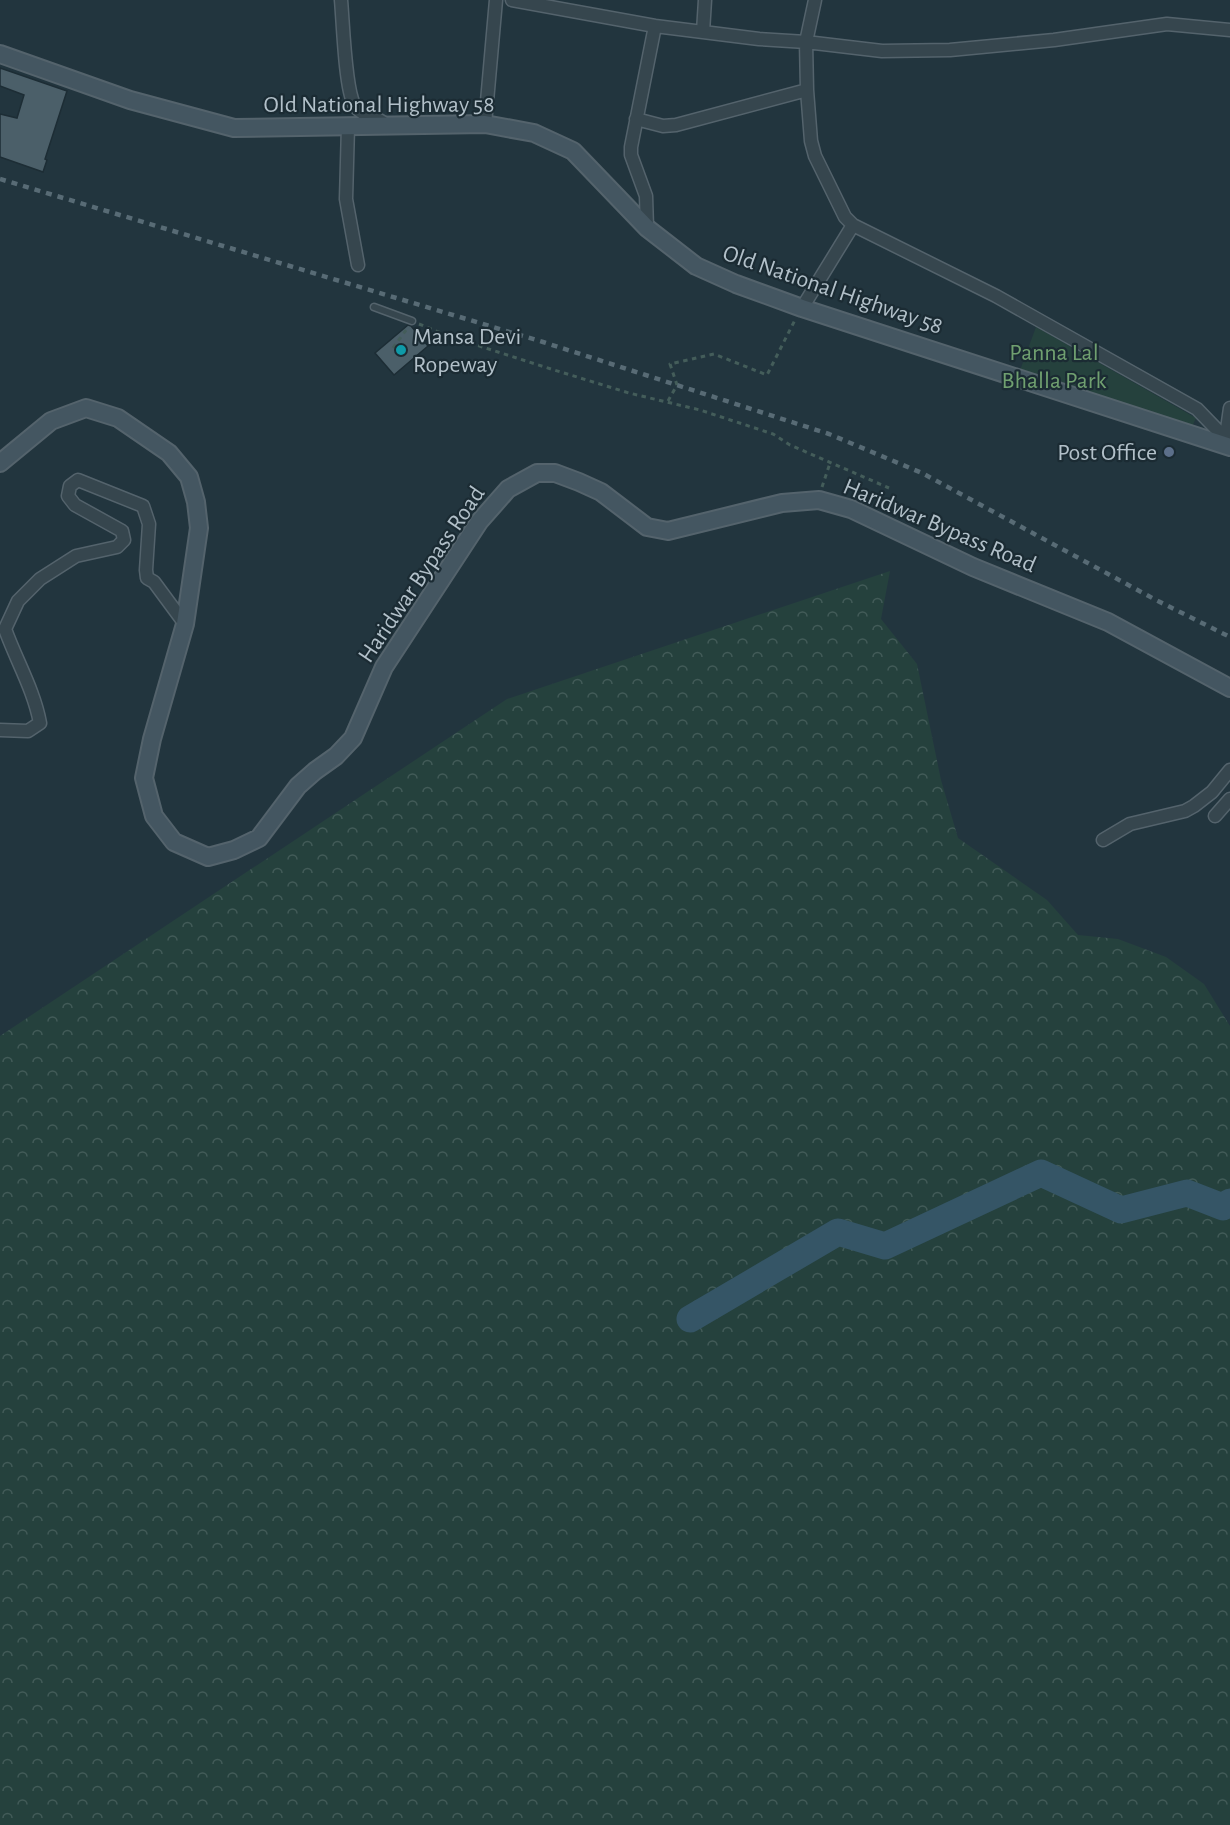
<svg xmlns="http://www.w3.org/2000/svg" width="1230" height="1825" font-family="'Alegreya Sans',sans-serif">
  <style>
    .forest { fill: url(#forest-crowns) }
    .green { fill: #25413d }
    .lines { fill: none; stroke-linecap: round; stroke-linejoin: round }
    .river { stroke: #355566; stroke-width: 27 }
    .building { fill: #4b5f69; stroke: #1d2d35; stroke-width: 1.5 }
    .lane-casing { stroke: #54636c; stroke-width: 9 }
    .street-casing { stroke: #54636c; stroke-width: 15 }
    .secondary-casing { stroke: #54636c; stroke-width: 20 }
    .path { stroke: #445d5a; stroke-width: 3; stroke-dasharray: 4.5 4.5; stroke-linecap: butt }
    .lane { stroke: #36464e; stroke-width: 6 }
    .street { stroke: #36464e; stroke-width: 12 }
    .secondary { stroke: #445661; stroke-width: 16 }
    .rail { stroke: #586b75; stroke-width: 4.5; stroke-dasharray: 6 6; stroke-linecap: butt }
    .culture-dot { fill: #0f9aa8; stroke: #1b2b33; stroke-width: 2 }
    .service-dot { fill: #5c6f8a; stroke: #1b2b33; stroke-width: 2 }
    .labels { text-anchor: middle; stroke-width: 4.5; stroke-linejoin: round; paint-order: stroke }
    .street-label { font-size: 24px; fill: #b2c0c9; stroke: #1b2b33 }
    .poi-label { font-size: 24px; fill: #b2c0c9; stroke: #1b2b33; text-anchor: start }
    .park-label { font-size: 24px; fill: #70a070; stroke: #1b2b33 }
  </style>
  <defs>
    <pattern id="forest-crowns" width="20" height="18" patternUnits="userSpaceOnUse" patternTransform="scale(1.5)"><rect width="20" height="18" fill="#25413d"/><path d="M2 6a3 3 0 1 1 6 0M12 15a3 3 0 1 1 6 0" fill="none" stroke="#425b58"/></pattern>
  </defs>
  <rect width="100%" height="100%" fill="#22353e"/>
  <!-- forest -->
  <path class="forest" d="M 890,571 L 881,619 L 917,664 L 941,780 L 958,838 L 1047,900 L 1078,935 L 1118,939 L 1166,957 L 1204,984 L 1230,1026 L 1230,1825 L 0,1825 L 0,1036 L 507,699 Z"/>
  <!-- green -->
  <path class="green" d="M 1036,327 L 1196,418 L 1190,431 L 1016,381 Z"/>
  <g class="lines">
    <!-- river -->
    <path class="river" d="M 690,1319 L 838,1232 L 885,1246 L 1041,1173 L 1121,1210 L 1187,1193 L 1223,1207 L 1230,1202"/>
  </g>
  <!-- building -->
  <path class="building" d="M 0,68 L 67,91 L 45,159 L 47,160 L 43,172 L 0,157 L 0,114 L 17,118 L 24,95 L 0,86 Z
    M 408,325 L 411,326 L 428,346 L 394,375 L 375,353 Z"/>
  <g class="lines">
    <defs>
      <path id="lane" d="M 374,307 L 412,321"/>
      <path id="street" d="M 341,0 C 343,21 345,88 354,104 C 361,117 375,115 385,124
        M 512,0 L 655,26 L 759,39 L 806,42 L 882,51 L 950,50 L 1054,40 L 1167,24 L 1230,30
        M 815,0 L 806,42 L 807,90 L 811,141 L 815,156 L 845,217 L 853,225 L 996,296 L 1197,409 L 1226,439
        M 703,32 L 705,0
        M 636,119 L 663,126 L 676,125 L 807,90
        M 485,124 L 496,0
        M 348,126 L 346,199 L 358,265
        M 647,228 L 646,196 L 631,155 L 631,147 L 655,26
        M 802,308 L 853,225
        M 1225,443 L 1230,408
        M 0,730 L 28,731 L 40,723 C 34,690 16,660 5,629 L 18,601 L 40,579 L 76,556 L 117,547 L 124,540 L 122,531 L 75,505 L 68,496 L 70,486 L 78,480 L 143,506 L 149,524 L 146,570 L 147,578 L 154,582 L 185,624
        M 1215,816 L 1230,799
        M 1103,840 L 1130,824 L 1185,811 L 1194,806 L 1212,792 L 1230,770"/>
      <path id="secondary" d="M 0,54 L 130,100 L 234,128 L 485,124 L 534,133 L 573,151 L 647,228 L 696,266 L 736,284 L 802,308 L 1230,447
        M 0,463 L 51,421 L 86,408 L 118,418 L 169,453 L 189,477 L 196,502 L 199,528 L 185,624 L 152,739 L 144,778 L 154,816 L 174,842 L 208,857 L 234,850 L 259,838 L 298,786 L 315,771 L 336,756 L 353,738 L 384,667 L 479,522 L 508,489 L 537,473 L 555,473 L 579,482 L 601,492 L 647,527 L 668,531 L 782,503 L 819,500 L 851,509 L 973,567 L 1108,622 L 1230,688"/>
    </defs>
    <!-- lane casing -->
    <use href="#lane" class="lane-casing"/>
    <!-- street casing -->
    <use href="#street" class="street-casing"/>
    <!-- secondary casing -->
    <use href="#secondary" class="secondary-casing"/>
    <!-- path -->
    <path class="path" d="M 419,324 L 451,337 L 551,369 L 629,393 L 700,410 L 773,434 L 790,445 L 889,488
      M 393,348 L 406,330
      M 668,401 L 677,385 L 670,364 L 714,354 L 767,375 L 795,320
      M 822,487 L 830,463"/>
    <!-- lane -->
    <use href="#lane" class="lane"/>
    <!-- street -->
    <use href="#street" class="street"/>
    <!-- secondary -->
    <use href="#secondary" class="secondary"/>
    <!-- rail -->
    <path class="rail" d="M 0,179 L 543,342 L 829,434 L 922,473 L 1156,600 L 1230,637"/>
  </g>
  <!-- markers -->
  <circle class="culture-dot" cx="401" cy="350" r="6"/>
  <circle class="service-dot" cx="1169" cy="452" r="6"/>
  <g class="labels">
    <!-- street labels -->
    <g class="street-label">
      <text x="379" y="112">Old National Highway 58</text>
      <text transform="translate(833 289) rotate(19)" y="8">Old National Highway 58</text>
      <text transform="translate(940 525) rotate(23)" y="8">Haridwar Bypass Road</text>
      <text transform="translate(421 574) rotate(-56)" y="8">Haridwar Bypass Road</text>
    </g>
    <!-- poi labels -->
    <g class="poi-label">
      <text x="413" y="344">Mansa Devi<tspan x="413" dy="28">Ropeway</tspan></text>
      <text x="1157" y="460" text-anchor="end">Post Office</text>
    </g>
    <!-- park labels -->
    <g class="park-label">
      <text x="1054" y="360">Panna Lal<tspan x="1054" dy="28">Bhalla Park</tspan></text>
    </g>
  </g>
</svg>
